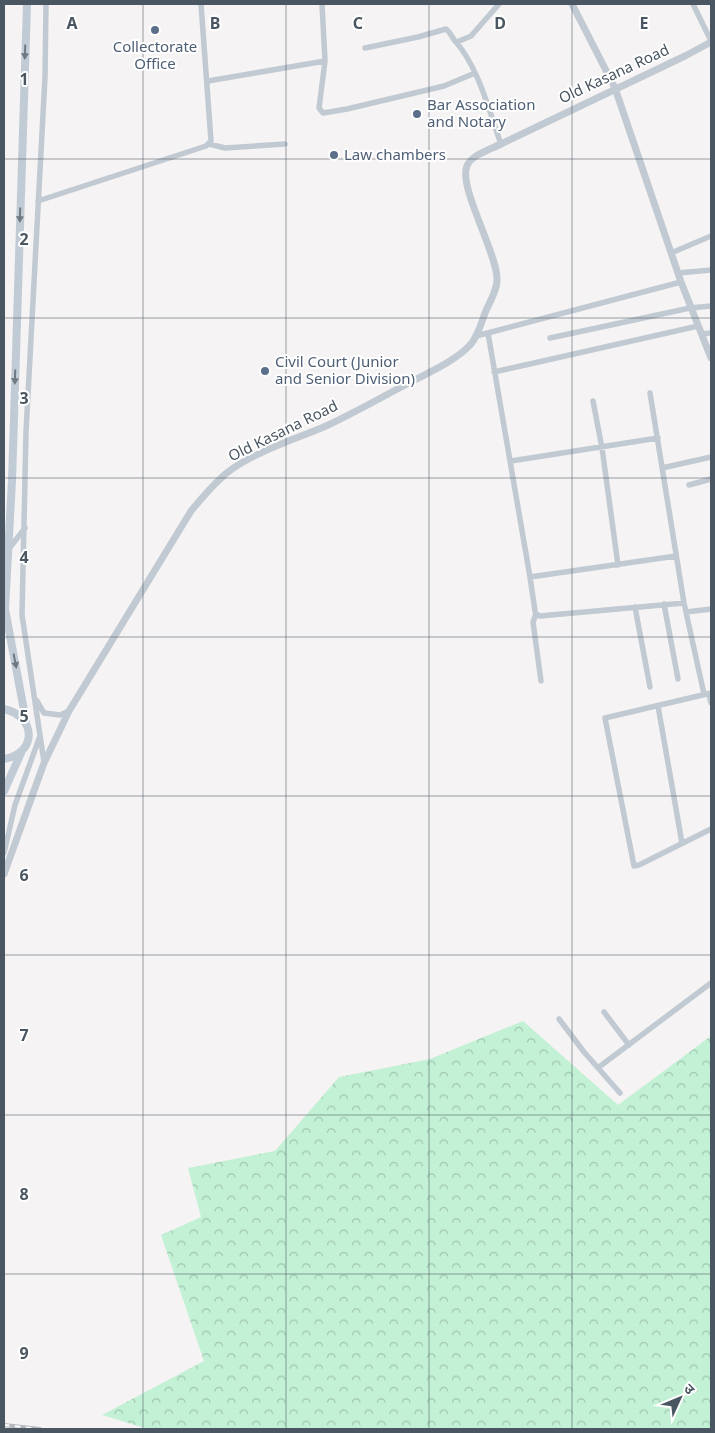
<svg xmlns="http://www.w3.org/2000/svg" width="715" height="1433" font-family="'Noto Sans','Noto Sans Devanagari',sans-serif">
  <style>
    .forest { fill: url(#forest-crowns) }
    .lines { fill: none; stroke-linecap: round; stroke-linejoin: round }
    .minor { stroke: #c1cad2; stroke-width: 5.5 }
    .tertiary { stroke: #c1cad2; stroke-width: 7 }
    .secondary { stroke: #c1cbd6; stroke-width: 8 }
    .rail-casing { stroke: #b5b8bd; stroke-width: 4 }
    .rail { stroke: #fff; stroke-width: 2; stroke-dasharray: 5.5; stroke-linecap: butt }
    .oneway { fill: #6e7984 }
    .grid { fill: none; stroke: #4a5661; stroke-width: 1; stroke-opacity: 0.55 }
    .service-dot { fill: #5c6f8a; stroke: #fff; stroke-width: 2 }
    .labels { text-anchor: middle; stroke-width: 4; stroke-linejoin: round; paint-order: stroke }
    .service-label { font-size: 15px; fill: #4e5e75; stroke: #fff; text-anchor: start }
    .street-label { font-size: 15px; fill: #4a5661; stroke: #fff }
    .grid-label { font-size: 16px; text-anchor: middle; font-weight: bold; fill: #4a5661; stroke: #fff; stroke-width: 4; stroke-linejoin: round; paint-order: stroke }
  </style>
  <defs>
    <pattern id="forest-crowns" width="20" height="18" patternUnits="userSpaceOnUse" patternTransform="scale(1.25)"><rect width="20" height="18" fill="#c3f1d5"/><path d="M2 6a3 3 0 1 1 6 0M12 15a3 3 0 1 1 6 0" fill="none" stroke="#a0c6b0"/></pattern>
  </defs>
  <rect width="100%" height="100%" fill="#f5f3f3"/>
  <!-- forest -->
  <path class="forest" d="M 523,1021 L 618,1105 L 711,1036 L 711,1429 L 148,1429 L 102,1415 L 204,1361 L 161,1235 L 201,1217 L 188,1168 L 275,1151 L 339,1077 L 430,1059 Z"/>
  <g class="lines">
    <!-- minor -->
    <path class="minor" d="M 693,4 L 711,41
      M 457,42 L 471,36 L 499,4
      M 365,48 L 418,37 L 446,29 C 450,32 452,37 455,41 C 478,66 489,111 501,144
      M 325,61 L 319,108 L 323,113 L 347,109 L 444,86 L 475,73
      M 208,81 L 325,61 L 322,4
      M 209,144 L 225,148 L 285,144
      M 38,201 L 206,146 L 211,141 L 201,4
      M 671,253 L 711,236
      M 678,273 L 711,270
      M 488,333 L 530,577 L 676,556
      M 701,334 L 711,333
      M 476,336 L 681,282
      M 550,338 L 690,308 L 711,306
      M 494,372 L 698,326
      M 650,393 L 684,603 L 704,694
      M 593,401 L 602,448 L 618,565
      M 511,461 L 658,438
      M 662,468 L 711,457
      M 689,485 L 711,479
      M 8,550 L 25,528
      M 530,577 L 535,611 L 536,614 L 540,616 L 684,603
      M 664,604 L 678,679
      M 635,607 L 650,687
      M 686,612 L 711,609
      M 536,614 L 533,622 L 541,681
      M 711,693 L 605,718 L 634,866 L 639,865 L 711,829
      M 709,694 L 711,703
      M 37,701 L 44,713 L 60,715 L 69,711
      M 658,706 L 682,843
      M 44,762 L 22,615 L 26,432 L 45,77 L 46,4
      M 4,853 L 15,805 L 40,736
      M 604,1012 L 629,1045
      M 559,1019 L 584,1052 L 620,1093
      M 599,1067 L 711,983"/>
    <!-- tertiary -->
    <path class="tertiary" d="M 572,4 L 615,88 L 681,282 L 711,358
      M 4,874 L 44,763 L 69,711 L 191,511 C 202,498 214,483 228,472 C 254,452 296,439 326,426 C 354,413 380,398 407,384 C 427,373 456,361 471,344 C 478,335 481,324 485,313 C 489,303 498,289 497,278 C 496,251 458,186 467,166 C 471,155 491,149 501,144 L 685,56 L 711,42"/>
    <!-- secondary -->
    <path class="secondary" d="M 4,709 C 36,716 38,753 4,759
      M 26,721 L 5,609 L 12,481 L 27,4
      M 4,791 L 21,753"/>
    <defs>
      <path id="rail" d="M 4,1425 L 40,1429"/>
    </defs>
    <!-- rail casing -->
    <use href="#rail" class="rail-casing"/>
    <!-- rail -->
    <use href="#rail" class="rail"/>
  </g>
  <!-- one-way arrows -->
  <defs><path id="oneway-solid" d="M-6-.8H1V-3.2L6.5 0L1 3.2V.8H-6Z" transform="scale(1.25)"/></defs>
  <g class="oneway">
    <use href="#oneway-solid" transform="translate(25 52) rotate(92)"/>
    <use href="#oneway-solid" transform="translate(20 215) rotate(92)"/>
    <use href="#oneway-solid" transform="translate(15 377) rotate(92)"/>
    <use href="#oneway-solid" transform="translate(15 661) rotate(79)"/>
  </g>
  <!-- grid -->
  <path class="grid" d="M 143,4 L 143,1429M 286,4 L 286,1429M 429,4 L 429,1429M 572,4 L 572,1429M 4,159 L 711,159M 4,318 L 711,318M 4,478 L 711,478M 4,637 L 711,637M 4,796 L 711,796M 4,955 L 711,955M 4,1115 L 711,1115M 4,1274 L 711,1274"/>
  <!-- markers -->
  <g class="service-dot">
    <circle cx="155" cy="30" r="5"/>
    <circle cx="417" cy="114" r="5"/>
    <circle cx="334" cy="155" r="5"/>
    <circle cx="265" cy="371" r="5"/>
  </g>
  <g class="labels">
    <!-- service labels -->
    <g class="service-label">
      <text x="155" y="52" text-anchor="middle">Collectorate<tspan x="155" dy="17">Office</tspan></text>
      <text x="427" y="110">Bar Association<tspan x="427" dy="17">and Notary</tspan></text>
      <text x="344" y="160">Law chambers</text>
      <text x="275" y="367">Civil Court (Junior<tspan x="275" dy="17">and Senior Division)</tspan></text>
    </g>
    <!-- street labels -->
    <g class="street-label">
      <text transform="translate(614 74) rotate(-25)" y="5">Old Kasana Road</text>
      <text transform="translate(283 431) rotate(-26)" y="5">Old Kasana Road</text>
    </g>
  </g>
  <g class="grid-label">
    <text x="72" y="29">A</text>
    <text x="215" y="29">B</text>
    <text x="358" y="29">C</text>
    <text x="500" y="29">D</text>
    <text x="644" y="29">E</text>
    <text x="24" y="85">1</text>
    <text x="24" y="245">2</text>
    <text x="24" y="404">3</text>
    <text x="24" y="563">4</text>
    <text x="24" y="722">5</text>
    <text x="24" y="881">6</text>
    <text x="24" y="1041">7</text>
    <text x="24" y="1200">8</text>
    <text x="24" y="1359">9</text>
  </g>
  <!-- border -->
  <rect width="715" height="1433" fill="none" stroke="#4a5661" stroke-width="10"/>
  <!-- north arrow -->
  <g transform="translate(680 1398) rotate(46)" stroke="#ffffff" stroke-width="4" paint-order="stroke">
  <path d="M0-4L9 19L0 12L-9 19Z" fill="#4a5661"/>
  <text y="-8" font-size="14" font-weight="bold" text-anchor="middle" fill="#4a5661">उ</text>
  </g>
</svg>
